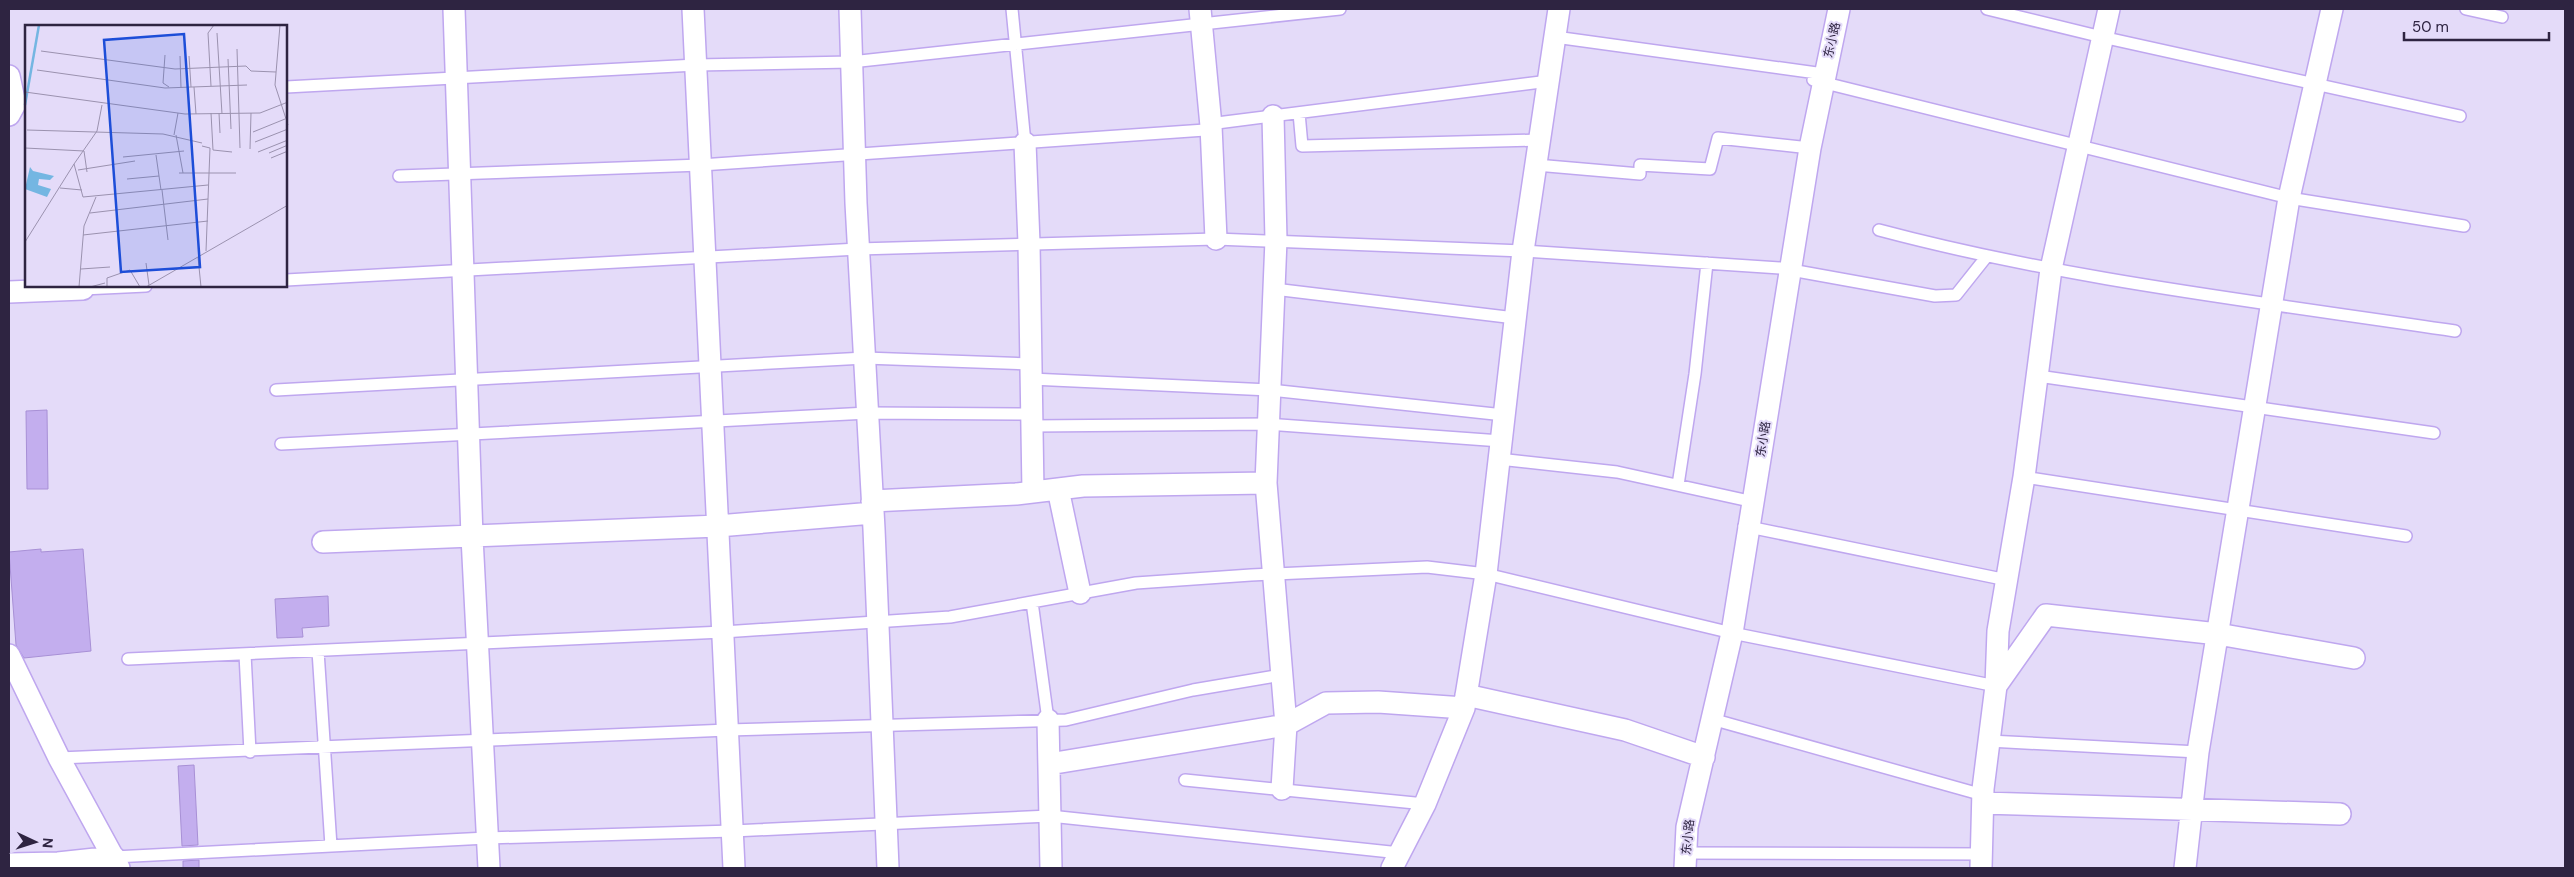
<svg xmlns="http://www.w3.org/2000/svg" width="2574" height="877" font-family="'DM Sans','Noto Sans SC',sans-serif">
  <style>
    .building { fill: #c3aeee; stroke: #a890d6 }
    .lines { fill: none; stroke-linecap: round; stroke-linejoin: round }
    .service-casing { stroke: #bfa7ef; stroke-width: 14 }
    .minor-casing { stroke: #bfa7ef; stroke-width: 24 }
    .service { stroke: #fff; stroke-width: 11 }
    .minor { stroke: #fff; stroke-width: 21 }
    .labels { text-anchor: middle; stroke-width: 4; stroke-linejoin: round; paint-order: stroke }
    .street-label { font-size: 12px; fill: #2e2441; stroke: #e4dbf9 }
    .inset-river { fill: none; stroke: #74b6e2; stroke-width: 2.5 }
    .inset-road { fill: none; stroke: #9b92af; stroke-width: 1 }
    .view { fill: #1d4ed8; fill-opacity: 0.15; stroke: #1d4ed8; stroke-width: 2.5 }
    .inset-edge { fill: none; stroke: #2e2441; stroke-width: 2.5 }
  </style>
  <rect width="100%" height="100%" fill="#e4dbf9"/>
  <!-- building -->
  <path class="building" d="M 47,410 L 48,489 L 27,489 L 26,411 Z
    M 41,549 L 41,552 L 83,549 L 91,651 L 24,658 L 16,645 L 9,552 Z
    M 328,596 L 329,626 L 302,628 L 303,637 L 277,638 L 275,599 Z
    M 194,765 L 198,845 L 182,846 L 178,766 Z
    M 199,860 L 199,868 L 183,868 L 183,861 Z"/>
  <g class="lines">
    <defs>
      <path id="service" d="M 1012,9 L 1025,143
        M 1987,9 L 2102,37 L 2460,116
        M 2466,9 L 2502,17
        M 1555,37 L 1824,74
        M 1813,80 L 2289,198 L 2464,226
        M 286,87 L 696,65 L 851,62 L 1340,9
        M 1299,113 L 1302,146 L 1540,140
        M 1536,165 L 1640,174 L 1640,165 L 1710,169 L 1718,138 L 1810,148
        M 399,176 L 701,165 L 1205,130 L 1217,123 L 1549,81
        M 1879,230 C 2067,280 2262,302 2455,331
        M 286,280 L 858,249 L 1216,239 L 1523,251 L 1780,268 L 1935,296 L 1956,295 L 1987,256
        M 83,289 L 146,286
        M 1274,289 L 1515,318
        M 2038,376 L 2434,433
        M 1031,379 L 1270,390 L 1504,415
        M 276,390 L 865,358 L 1031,364
        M 1032,426 L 1268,424 L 1501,441
        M 281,444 L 868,413 L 1032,414
        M 1499,459 L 1617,472 L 1754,502
        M 2024,477 L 2406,536
        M 1678,485 L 1695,374 L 1707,263
        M 1744,526 L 2007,580
        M 1032,602 L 1048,720
        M 318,651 L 331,846
        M 245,654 L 250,752
        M 128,659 L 723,632 L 950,617 L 1136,583 L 1251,575 L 1427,567 L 1486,574 L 1732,633 L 1996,686
        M 1708,718 L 1983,795
        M 1989,741 L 2198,752
        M 59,758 L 728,730 L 1066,720 L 1193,690 L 1282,675
        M 1185,780 L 1425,804
        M 1681,853 L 1982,854
        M 114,857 L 487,838 L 733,831 L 1050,816 L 1400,853"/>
      <path id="minor" d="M 454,9 L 472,537 L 489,868
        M 693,9 L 734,868
        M 850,9 L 856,203 L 874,529 L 888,868
        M 1200,9 L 1211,126 L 1216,239
        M 9,76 L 15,104 L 9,115
        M 1273,116 L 1276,240 L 1266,483 L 1286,725 L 1282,789
        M 1025,143 L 1029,243 L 1033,492
        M 9,292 L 83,289
        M 1058,489 L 1080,593
        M 872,501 L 1016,494 L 1083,486 L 1266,483
        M 323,542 L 718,526 L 873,513
        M 9,655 L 59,758 L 119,868
        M 1996,686 L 2046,615 L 2218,634 L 2354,658
        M 1466,695 L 1625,730 L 1704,757
        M 1048,720 L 1051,868
        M 1049,764 L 1286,725 L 1326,703 L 1378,702 L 1464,708
        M 1983,803 L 2340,814
        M 9,864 L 58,863 L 114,857
        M 1392,868 L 1425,804 L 1464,708 L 1486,574 L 1523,251 L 1559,9
        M 1685,868 L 1687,827 L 1732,633 L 1810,148 L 1839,9
        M 1981,868 L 1983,789 L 1996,686 L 1998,631 L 2024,477 L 2051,269 L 2109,9
        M 2185,868 L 2198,752 L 2289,198 L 2332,9"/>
    </defs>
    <!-- service casing -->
    <use href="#service" class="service-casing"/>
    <!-- minor casing -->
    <use href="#minor" class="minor-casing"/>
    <!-- service -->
    <use href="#service" class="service"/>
    <!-- minor -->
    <use href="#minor" class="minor"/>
  </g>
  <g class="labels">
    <!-- street labels -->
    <g class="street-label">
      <text transform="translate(1832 40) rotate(-77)" y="4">东小路</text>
      <text transform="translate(1763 439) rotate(-81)" y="4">东小路</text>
      <text transform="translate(1688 837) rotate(-84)" y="4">东小路</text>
    </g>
  </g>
  <!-- overview -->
  <g transform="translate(25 25)">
    <rect width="262" height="262" fill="#e4dbf9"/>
    <path d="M 5,142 L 8,146 L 29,151 L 25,155 L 14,154 L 13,160 L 26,164 L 22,172 L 0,164 Z" fill="#74b6e2"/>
    <path class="inset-river" d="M 0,80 L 14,0"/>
    <path class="inset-road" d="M 255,0 L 250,60 L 263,100M 192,8 L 197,89M 212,24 L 215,123M 16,26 L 150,44 L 221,41 L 226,46 L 251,47M 140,30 L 138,58 L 144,62M 155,31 L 156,63M 164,31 L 166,62M 203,34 L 206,104M 12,45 L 140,63 L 222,60M 186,61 L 183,8 L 189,0M 169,62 L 171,89M 0,67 L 160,89 L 235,88 L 263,77M 77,80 L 72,106 L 49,139 L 58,172 L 183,160M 186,88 L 188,125M 194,88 L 195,108M 2,105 L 138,109 L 177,118M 228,107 L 260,94M 149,110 L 153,88M 151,110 L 158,148M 230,117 L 263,104M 177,121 L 185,123 L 181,226M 0,123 L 59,126 L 62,147M 225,124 L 226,88M 188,125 L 207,127M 233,127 L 263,115M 244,128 L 263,120M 131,130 L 136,165M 98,132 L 159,126M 246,133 L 263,126M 53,145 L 110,136M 154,148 L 211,148M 102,154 L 134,151M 35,163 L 57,165M 137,165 L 143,215M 65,188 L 183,174M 58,210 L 183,196M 0,217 L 49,139M 173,232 L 176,262M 121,238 L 124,260M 56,244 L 85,242M 54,262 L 59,201 L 71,172M 65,262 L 80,258M 82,262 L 82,253 L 105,245 L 115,262M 121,262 L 263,180"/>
    <path class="view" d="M 159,9 L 175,242 L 96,247 L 79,15 Z"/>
    <rect width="262" height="262" class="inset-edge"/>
  </g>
  <!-- border -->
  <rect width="2574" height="877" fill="none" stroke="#2e2441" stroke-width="20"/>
  <!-- north arrow -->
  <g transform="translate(35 842) rotate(94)" stroke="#e4dbf9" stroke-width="4" paint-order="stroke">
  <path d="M0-4L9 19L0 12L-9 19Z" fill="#2e2441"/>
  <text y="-8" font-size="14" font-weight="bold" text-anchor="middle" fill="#2e2441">N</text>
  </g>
  <!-- scale -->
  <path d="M2404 32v8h145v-8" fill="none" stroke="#2e2441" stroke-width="2.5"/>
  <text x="2412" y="32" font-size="15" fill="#2e2441" stroke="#e4dbf9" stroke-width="4" paint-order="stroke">50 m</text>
</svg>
